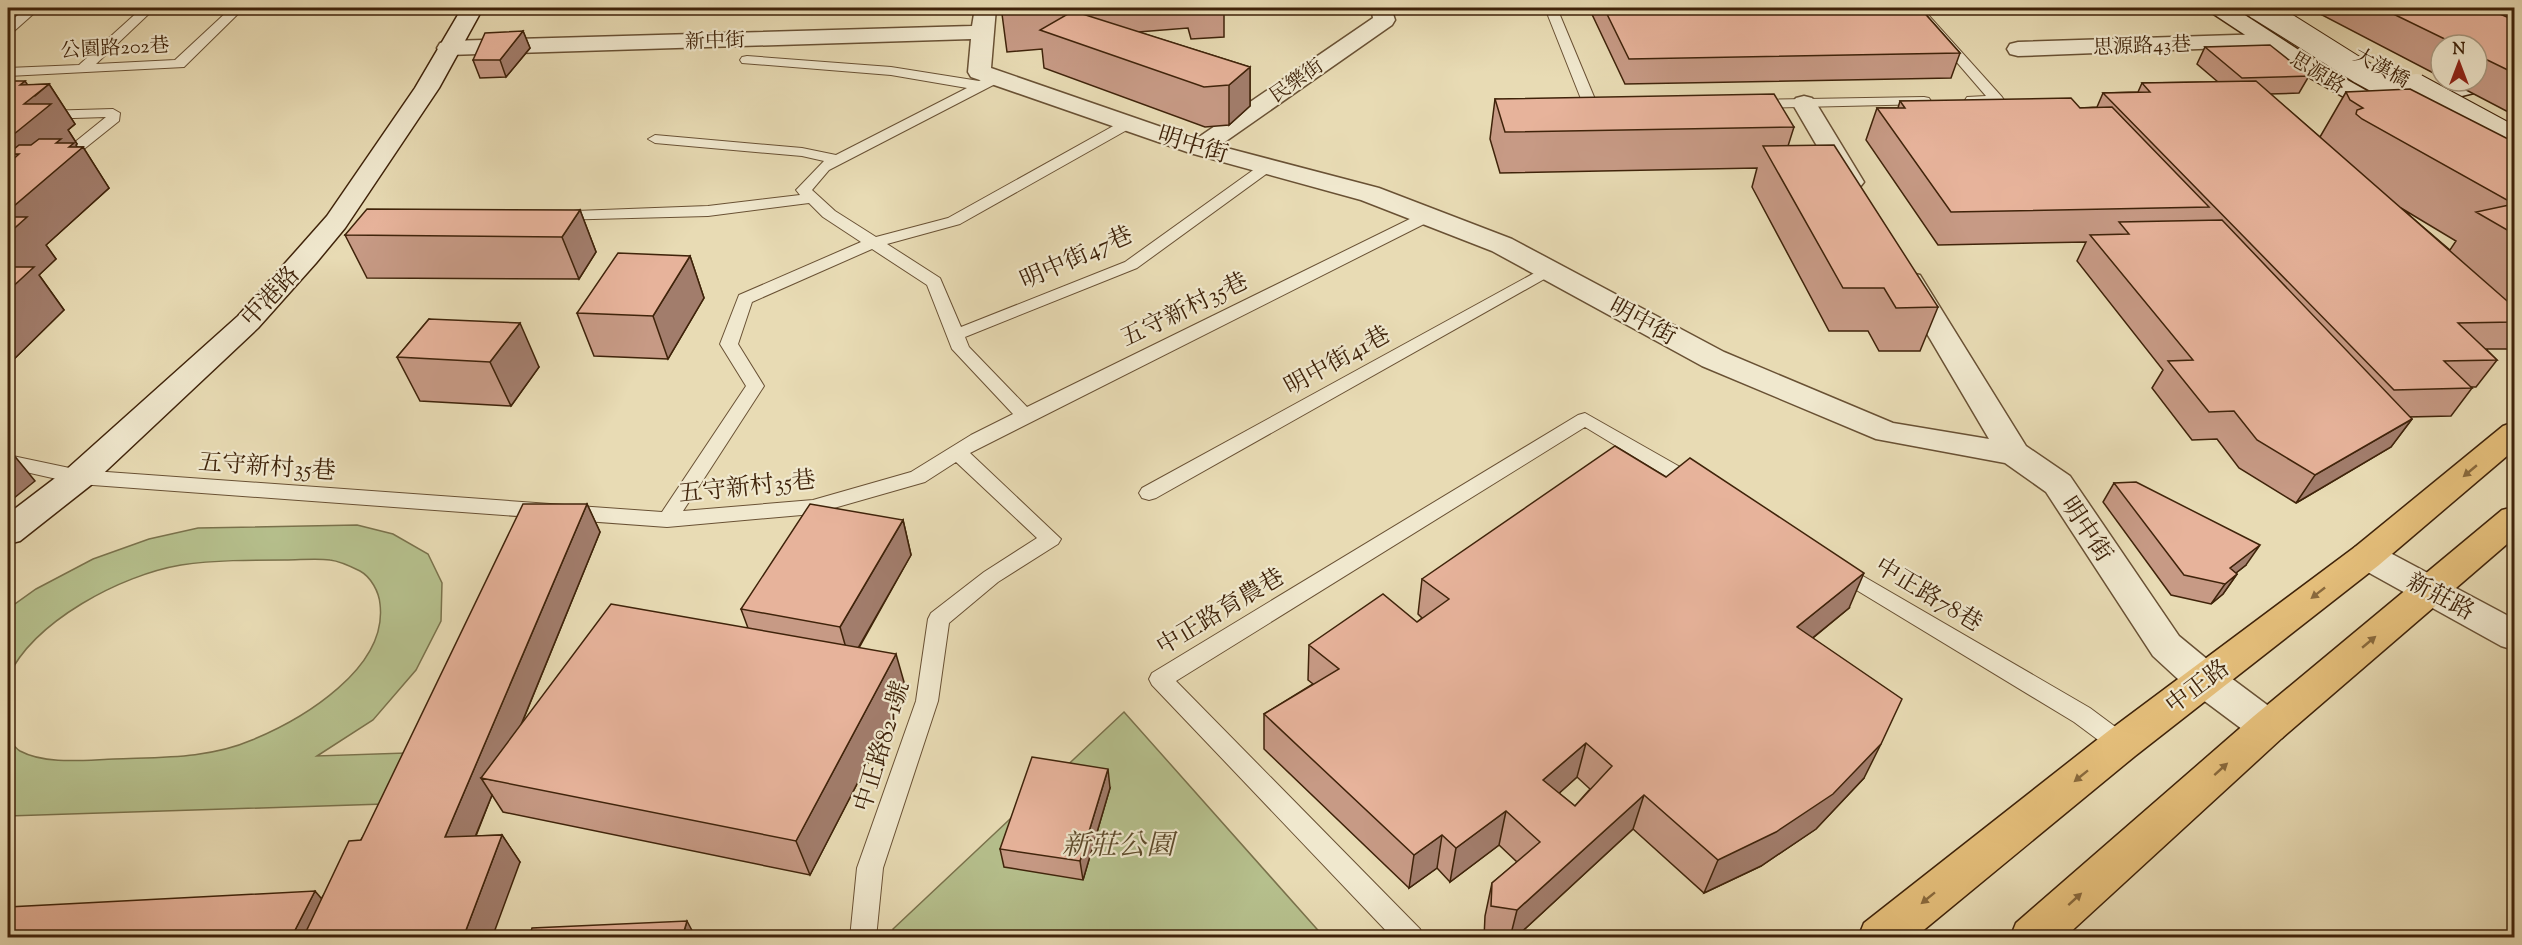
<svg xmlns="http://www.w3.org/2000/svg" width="2522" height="945" font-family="'Sorts Mill Goudy','Noto Serif TC',serif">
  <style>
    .green { fill: #b6c08d; stroke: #7a724c; stroke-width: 1.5 }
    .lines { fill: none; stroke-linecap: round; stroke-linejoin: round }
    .lane-casing { stroke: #695134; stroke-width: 2 }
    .street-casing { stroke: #695134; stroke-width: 3 }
    .secondary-casing { stroke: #3f230a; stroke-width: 3 }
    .primary-casing { stroke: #3f230a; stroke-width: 3 }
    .lane { fill: #f0e8ce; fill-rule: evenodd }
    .street { fill: #f0e8ce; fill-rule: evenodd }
    .secondary { fill: #f0e8ce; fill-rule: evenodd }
    .primary { fill: #e4be7a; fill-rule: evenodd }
    .secondary-bridge-casing { stroke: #3f230a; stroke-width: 26; stroke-linecap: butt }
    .secondary-bridge { stroke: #f0e8ce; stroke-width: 24 }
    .wall { fill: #c79a85; stroke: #3f230a; stroke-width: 1.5; fill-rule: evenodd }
    .shaded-wall { fill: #a27d6c; stroke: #3f230a; stroke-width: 1.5 }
    .building { fill: #e7b39b; stroke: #3f230a; stroke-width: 1.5; fill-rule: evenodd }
    .oneway { fill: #89693c }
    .labels { text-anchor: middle; stroke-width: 4.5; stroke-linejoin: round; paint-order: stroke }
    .far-street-label { font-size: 20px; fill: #3f230a; stroke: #f0e8ce }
    .street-label { font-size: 24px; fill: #3f230a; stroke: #f0e8ce }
    .near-park-label { font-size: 28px; font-style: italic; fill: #5d4a2b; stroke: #f0e8ce }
  </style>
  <rect width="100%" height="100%" fill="#e8dbb4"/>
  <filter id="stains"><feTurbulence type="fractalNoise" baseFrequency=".00333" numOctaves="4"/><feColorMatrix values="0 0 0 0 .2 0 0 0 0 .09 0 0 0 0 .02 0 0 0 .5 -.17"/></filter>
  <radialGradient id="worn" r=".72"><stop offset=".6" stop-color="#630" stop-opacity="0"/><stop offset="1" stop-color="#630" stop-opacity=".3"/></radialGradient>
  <!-- green -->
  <path class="green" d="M 357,525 L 393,534 L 428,554 L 442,583 L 441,621 L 416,670 L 373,720 L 317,756 L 406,753 L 384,804 L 8,816 L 8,738 C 11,742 15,748 20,751 C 46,765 85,760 114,759 C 160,757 208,759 252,740 C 303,719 388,668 380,604 C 379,592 371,577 360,571 C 352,567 339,561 330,560 C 316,558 300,560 285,560 C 250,560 216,560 181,565 C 121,575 34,621 8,677 L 8,609 L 36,589 L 93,559 L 149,539 L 198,528 Z
    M 1124,712 L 1324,937 L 894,938 L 893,929 Z"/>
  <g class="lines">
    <defs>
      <path id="lane" d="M 27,8 L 40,8 L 13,32 L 8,33 L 8,23 Z
        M 142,8 L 155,8 L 96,64 L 175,60 L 231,8 L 244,8 L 184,67 L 8,76 L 8,68 L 79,65 Z
        M 1545,8 L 1557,8 L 1597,104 L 1611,105 L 1613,108 L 1611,111 L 1592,113 L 1585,109 Z
        M 1910,8 L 1922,8 L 2002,97 L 2004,100 L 2002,103 L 1967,103 L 1965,100 L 1967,97 L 1986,96 Z
        M 747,56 L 891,67 L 979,81 L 991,75 L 1001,75 L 1003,78 L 1001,81 L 829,170 L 812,190 L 835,211 L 876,237 L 948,218 L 1124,120 L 1134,120 L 1136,123 L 1134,126 L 960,224 L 887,244 L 940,278 L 961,327 L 1125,262 L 1263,163 L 1273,163 L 1275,166 L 1273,169 L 1137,268 L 965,337 L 969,347 L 1027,407 L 1422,213 L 1434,213 L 1436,216 L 1434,219 L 970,453 L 1061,539 L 1058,544 L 998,582 L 949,623 L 938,701 L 883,868 L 876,938 L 850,938 L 857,868 L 916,701 L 928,619 L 931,613 L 984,572 L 1037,538 L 956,462 L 925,482 L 813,514 L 667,527 L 79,484 L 8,468 L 8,455 L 79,470 L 662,512 L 746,386 L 720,344 L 739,295 L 861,242 L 823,217 L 809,203 L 708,216 L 555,220 L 547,215 L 549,212 L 708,206 L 800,195 L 796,190 L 799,187 L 824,161 L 802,156 L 655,143 L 648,139 L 655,135 L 802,148 L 836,155 L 967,88 L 891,75 L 742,63 L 740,60 L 742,57 ZM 872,249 L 927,285 L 952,349 L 1013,414 L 971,435 L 911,472 L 813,500 L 683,511 L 764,386 L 738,344 L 752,302 Z
        M 1924,97 L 1929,98 L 1931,101 L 1929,104 L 1753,108 L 1746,104 L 1753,100 Z
        M 113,109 L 120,113 L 119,121 L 64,165 L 59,166 L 52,162 L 54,159 L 106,117 L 8,120 L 8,112 Z
        M 1549,265 L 1555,267 L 1557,270 L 1555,273 L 1156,498 L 1149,500 L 1142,498 L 1139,493 L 1142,488 Z
        M 1585,413 L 1703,480 L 1706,485 L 1703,490 L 1696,492 L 1689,490 L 1585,427 L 1176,681 L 1420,929 L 1424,938 L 1393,938 L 1152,685 L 1149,679 L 1152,673 L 1578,415 Z
        M 1837,561 L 2090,708 L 2129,737 L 2133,744 L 2129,751 L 2121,754 L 2113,751 L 2074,722 L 1830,574 L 1827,569 L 1830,564 Z"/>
      <path id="street" d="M 975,8 L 996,8 L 991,68 L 1196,139 L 1373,18 L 1371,8 L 1391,8 L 1395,20 L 1392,25 L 1219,146 L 1379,188 L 1512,239 L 1724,352 L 1893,423 L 1989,439 L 1896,281 L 1900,275 L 1910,273 L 1920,275 L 2026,446 L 2070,476 L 2179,636 L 2219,669 L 2282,716 L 2288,727 L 2282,738 L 2268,743 L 2254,738 L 2191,691 L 2153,656 L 2046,492 L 2005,463 L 1876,439 L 1702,366 L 1492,251 L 1361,200 L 1190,153 L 971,77 L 968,72 L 971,39 L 448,55 L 440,53 L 437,48 L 440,43 L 448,41 L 972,26 Z
        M 2267,34 L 2275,36 L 2278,41 L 2275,46 L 2018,56 L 2010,54 L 2007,49 L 2010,44 L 2018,42 Z
        M 1804,96 L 1812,98 L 1816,103 L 1864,182 L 1860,187 L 1851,190 L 1842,187 L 1838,182 L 1792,103 L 1796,98 Z
        M 2367,543 L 2379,547 L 2514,619 L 2514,650 L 2501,646 L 2355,565 L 2349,556 L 2355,547 Z"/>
      <path id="secondary" d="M 462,8 L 483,8 L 439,88 L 345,228 L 316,263 L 258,328 L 91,485 L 20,541 L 8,544 L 8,514 L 67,469 L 238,316 L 296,251 L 327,216 L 415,88 Z
        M 2210,8 L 2234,8 L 2328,69 L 2397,108 L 2401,113 L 2397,118 L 2389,120 L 2381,118 L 2312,79 L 2212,13 Z
        M 2466,81 L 2474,83 L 2478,88 L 2474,93 L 2409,109 L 2401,107 L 2397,102 L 2401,97 Z"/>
      <path id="primary" d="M 2514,422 L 2514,450 L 2379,565 L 2135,756 L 1914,938 L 1858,938 L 1864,923 L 2107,732 L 2355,547 L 2503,426 Z
        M 2514,507 L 2514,538 L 2282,738 L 2064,938 L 2010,938 L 2016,923 L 2254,716 L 2502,510 Z"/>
    </defs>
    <!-- lane casing -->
    <use href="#lane" class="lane-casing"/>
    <!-- street casing -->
    <use href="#street" class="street-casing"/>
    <!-- secondary casing -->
    <use href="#secondary" class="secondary-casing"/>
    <!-- primary casing -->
    <use href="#primary" class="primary-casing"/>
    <!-- lane -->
    <use href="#lane" class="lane"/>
    <!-- street -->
    <use href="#street" class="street"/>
    <!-- secondary -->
    <use href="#secondary" class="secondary"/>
    <!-- primary -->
    <use href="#primary" class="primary"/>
    <defs>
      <path id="secondary-bridge" d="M 2259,8 L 2361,72 L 2432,111
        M 2416,86 L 2514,139"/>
    </defs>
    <!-- secondary-bridge casing -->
    <use href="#secondary-bridge" class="secondary-bridge-casing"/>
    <!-- secondary-bridge -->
    <use href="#secondary-bridge" class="secondary-bridge"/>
  </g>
  <!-- wall -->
  <path class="wall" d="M 1050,8 L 1224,8 L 1224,37 L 1191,39 L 1188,28 L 1138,32 L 1250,67 L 1250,106 L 1229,125 L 1205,127 L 1044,68 L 1042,49 L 1007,52 L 1002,14 Z
    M 1589,8 L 1920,8 L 1960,53 L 1951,78 L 1625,84 Z
    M 2326,8 L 2514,8 L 2514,115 L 2449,81 L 2477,81 L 2477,45 L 2441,45 L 2441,77 L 2322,15 Z
    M 523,31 L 530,48 L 506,77 L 480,78 L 473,60 Z
    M 2205,47 L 2309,76 L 2299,93 L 2270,94 L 2320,137 L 2346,92 L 2514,142 L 2514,343 L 2510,349 L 2486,349 L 2497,360 L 2476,387 L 2471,387 L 2472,388 L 2451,416 L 2409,417 L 2412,419 L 2391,447 L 2296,503 L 2239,468 L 2217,439 L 2192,440 L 2152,388 L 2163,370 L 2077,261 L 2086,242 L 1938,245 L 1866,140 L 1877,108 L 1898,108 L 1900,101 L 2080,108 L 2097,107 L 2103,93 L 2138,92 L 2142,83 L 2218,82 L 2197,64 ZM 2401,208 L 2456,241 L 2450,250 Z
    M 8,81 L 28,85 L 49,84 L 75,124 L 68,130 L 77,144 L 76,145 L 77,147 L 83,147 L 109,188 L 46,245 L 56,259 L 39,275 L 64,310 L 8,365 Z
    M 1495,99 L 1794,127 L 1788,146 L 1938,307 L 1920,351 L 1879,351 L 1868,331 L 1829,331 L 1752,187 L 1757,168 L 1500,173 L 1490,139 Z
    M 580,210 L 596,252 L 579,279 L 367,278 L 345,235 Z
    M 690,256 L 704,298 L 668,359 L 594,356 L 577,313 Z
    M 429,319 L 539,367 L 511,406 L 420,401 L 397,357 Z
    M 2114,483 L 2246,565 L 2236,573 L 2237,574 L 2223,594 L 2211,604 L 2171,595 L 2103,502 Z
    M 587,504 L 600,532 L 522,723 L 748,628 L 741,609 L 903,520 L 911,555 L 859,648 L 906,689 L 810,875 L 503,812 L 492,795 L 476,836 L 502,835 L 520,862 L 321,899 Z
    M 1422,579 L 1849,608 L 1813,638 L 1864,778 L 1816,829 L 1761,866 L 1704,893 L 1633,829 L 1515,938 L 1484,938 L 1485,916 L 1492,883 L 1517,862 L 1499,845 L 1450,882 L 1437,868 L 1409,888 L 1264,749 L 1264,714 L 1313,684 L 1308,680 L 1309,645 L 1417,622 L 1422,618 L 1418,614 ZM 1577,777 L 1590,789 L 1575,806 L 1559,793 Z
    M 1110,788 L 1083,880 L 1004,867 L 1000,849 Z"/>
  <!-- shaded-wall -->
  <path class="shaded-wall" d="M 523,31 L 530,48 L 506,77 L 500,60 Z
    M 1250,67 L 1250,106 L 1229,125 L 1229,85 Z
    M 25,81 L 35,96 L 49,84 L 75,124 L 68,130 L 77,144 L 76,145 L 79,150 L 83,147 L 109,188 L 46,245 L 56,259 L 39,275 L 64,310 L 8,365 L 8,211 L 19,154 L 12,154 L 8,147 L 8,139 L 24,104 L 20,85 Z
    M 580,210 L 596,252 L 579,279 L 562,237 Z
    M 690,256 L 704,298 L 668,359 L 653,316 Z
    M 520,323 L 539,367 L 511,406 L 490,362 Z
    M 2412,419 L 2391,447 L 2296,503 L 2315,475 Z
    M 8,448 L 35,481 L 8,503 Z
    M 587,504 L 600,532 L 498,781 L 481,778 L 492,795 L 464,864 L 445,837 Z
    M 903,520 L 911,555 L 850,662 L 840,627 Z
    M 2260,545 L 2246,565 L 2222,584 L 2230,568 Z
    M 1864,573 L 1849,608 L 1783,662 L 1797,627 Z
    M 2237,574 L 2223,594 L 2211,604 L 2225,584 Z
    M 896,654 L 906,689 L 810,875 L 796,841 Z
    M 1586,743 L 1577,777 L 1535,815 L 1543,780 Z
    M 1881,744 L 1864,778 L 1816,829 L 1761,866 L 1704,893 L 1718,860 Z
    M 1108,769 L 1110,788 L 1083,880 L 1080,861 Z
    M 1644,795 L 1633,829 L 1515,938 L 1510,938 L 1517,910 Z
    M 1506,811 L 1499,845 L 1450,882 L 1456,848 Z
    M 502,835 L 520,862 L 492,938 L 463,938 Z
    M 1442,835 L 1437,868 L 1409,888 L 1414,855 Z
    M 315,891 L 338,918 L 328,938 L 291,938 Z
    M 687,921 L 696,938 L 682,938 Z"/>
  <!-- building -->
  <path class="building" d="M 1002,8 L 1050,8 L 1050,10 L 1002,14 Z
    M 1604,8 L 1920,8 L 1960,53 L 1629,59 Z
    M 2381,8 L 2486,8 L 2514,20 L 2514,73 L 2477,55 L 2477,45 L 2457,45 Z
    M 1073,11 L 1250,67 L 1229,85 L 1204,87 L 1040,30 Z
    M 523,31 L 500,60 L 473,60 L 485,33 Z
    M 2270,45 L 2309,76 L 2242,78 L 2205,47 Z
    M 8,81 L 25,81 L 20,85 L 49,84 L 24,104 L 51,104 L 8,139 Z
    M 2256,81 L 2514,307 L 2514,322 L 2458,323 L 2497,360 L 2444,361 L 2472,388 L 2394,390 L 2103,93 L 2150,92 L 2142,83 Z
    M 2410,89 L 2514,142 L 2514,204 L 2362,119 L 2356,114 L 2357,110 L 2363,108 L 2350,100 L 2346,92 Z
    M 1774,94 L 1794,127 L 1505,132 L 1495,99 Z
    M 2071,98 L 2080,108 L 2112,107 L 2209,207 L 1951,212 L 1877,108 L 1905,108 L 1900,101 Z
    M 39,139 L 61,139 L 56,143 L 74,143 L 69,147 L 83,147 L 8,211 L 8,164 L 19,154 L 8,154 L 19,145 L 31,145 Z
    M 1834,145 L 1938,307 L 1896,308 L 1884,288 L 1843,288 L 1763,146 Z
    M 2514,204 L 2514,234 L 2476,212 Z
    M 367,209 L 580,210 L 562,237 L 345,235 Z
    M 8,217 L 27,217 L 8,234 Z
    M 2222,220 L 2412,419 L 2315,475 L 2257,440 L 2234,411 L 2209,412 L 2168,361 L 2193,360 L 2090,235 L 2129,234 L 2119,222 Z
    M 618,253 L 690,256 L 653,316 L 577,313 Z
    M 8,267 L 34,267 L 8,291 Z
    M 429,319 L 520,323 L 490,362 L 397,357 Z
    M 1615,446 L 1666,477 L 1690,458 L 1864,573 L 1797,627 L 1902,699 L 1881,744 L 1833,794 L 1776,832 L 1718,860 L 1644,795 L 1517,910 L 1491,906 L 1492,883 L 1540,842 L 1506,811 L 1456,848 L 1442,835 L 1414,855 L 1264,714 L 1339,669 L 1309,645 L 1383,594 L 1417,622 L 1449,599 L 1422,579 ZM 1586,743 L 1612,766 L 1575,806 L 1543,780 Z
    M 2136,482 L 2260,545 L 2230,568 L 2237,574 L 2225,584 L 2184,575 L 2114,483 Z
    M 523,504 L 587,504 L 445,837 L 502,835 L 463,938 L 303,938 L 349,841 L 361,840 Z
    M 810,504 L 903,520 L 840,627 L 741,609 Z
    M 611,604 L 896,654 L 796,841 L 481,778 Z
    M 1032,757 L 1108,769 L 1080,861 L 1000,849 Z
    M 315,891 L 291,938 L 8,938 L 8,907 Z
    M 687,921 L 682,938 L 529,938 L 532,928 Z"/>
  <!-- one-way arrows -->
  <defs><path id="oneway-solid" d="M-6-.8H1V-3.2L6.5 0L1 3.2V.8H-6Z" transform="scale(1.5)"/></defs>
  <g class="oneway">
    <use href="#oneway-solid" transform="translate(2470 471) rotate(140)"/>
    <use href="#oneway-solid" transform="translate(2318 593) rotate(142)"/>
    <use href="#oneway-solid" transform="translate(2369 642) rotate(-40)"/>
    <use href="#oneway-solid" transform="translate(2221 769) rotate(-42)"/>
    <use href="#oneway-solid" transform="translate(2081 776) rotate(141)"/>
    <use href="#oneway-solid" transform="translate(1928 898) rotate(141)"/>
    <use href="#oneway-solid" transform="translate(2075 899) rotate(-42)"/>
  </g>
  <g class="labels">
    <!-- far-street labels -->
    <g class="far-street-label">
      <text transform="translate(715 40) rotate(-2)" y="7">新中街</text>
      <text transform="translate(2142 45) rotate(-2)" y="7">思源路43巷</text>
      <text transform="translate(115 47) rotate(-3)" y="7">公園路202巷</text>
      <text transform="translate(2382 67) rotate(29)" y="7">大漢橋</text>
      <text transform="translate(2318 72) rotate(31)" y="7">思源路</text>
      <text transform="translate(1296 80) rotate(-35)" y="7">民樂街</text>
    </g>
    <!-- street labels -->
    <g class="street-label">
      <text transform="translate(1193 144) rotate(17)" y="8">明中街</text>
      <text transform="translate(1076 257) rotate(-24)" y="8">明中街47巷</text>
      <text transform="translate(270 296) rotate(-47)" y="8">中港路</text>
      <text transform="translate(1184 309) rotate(-26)" y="8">五守新村35巷</text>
      <text transform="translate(1643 321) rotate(28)" y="8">明中街</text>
      <text transform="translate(1337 360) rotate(-29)" y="8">明中街41巷</text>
      <text transform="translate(267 466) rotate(4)" y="8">五守新村35巷</text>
      <text transform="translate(747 486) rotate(-6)" y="8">五守新村35巷</text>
      <text transform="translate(2087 529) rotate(56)" y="8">明中街</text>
      <text transform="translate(1929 594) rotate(31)" y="8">中正路78巷</text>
      <text transform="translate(2441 596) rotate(28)" y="8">新莊路</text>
      <text transform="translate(1220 611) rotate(-31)" y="8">中正路育農巷</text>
      <text transform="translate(2197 686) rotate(-37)" y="8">中正路</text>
      <text transform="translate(881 746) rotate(-73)" y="8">中正路82-1號</text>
    </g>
    <!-- near-park labels -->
    <g class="near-park-label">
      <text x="1118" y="854">新莊公園</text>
    </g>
  </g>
  <!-- margin -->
  <rect width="2522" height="945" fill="none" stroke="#e8dbb4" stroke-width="30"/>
  <rect x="9" y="9" width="2504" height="927" fill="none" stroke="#3f230a" stroke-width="3"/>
  <rect x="15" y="15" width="2492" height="915" fill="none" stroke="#3f230a" stroke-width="1.5"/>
  <!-- north arrow -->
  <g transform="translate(2459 63)"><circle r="28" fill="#f0e8ce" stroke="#a99980" stroke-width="1.5"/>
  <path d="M0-4.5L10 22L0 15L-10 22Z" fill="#8f2418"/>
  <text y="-9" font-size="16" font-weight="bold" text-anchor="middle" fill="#3f230a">N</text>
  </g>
  <rect width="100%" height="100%" filter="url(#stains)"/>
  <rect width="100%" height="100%" fill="url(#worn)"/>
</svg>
